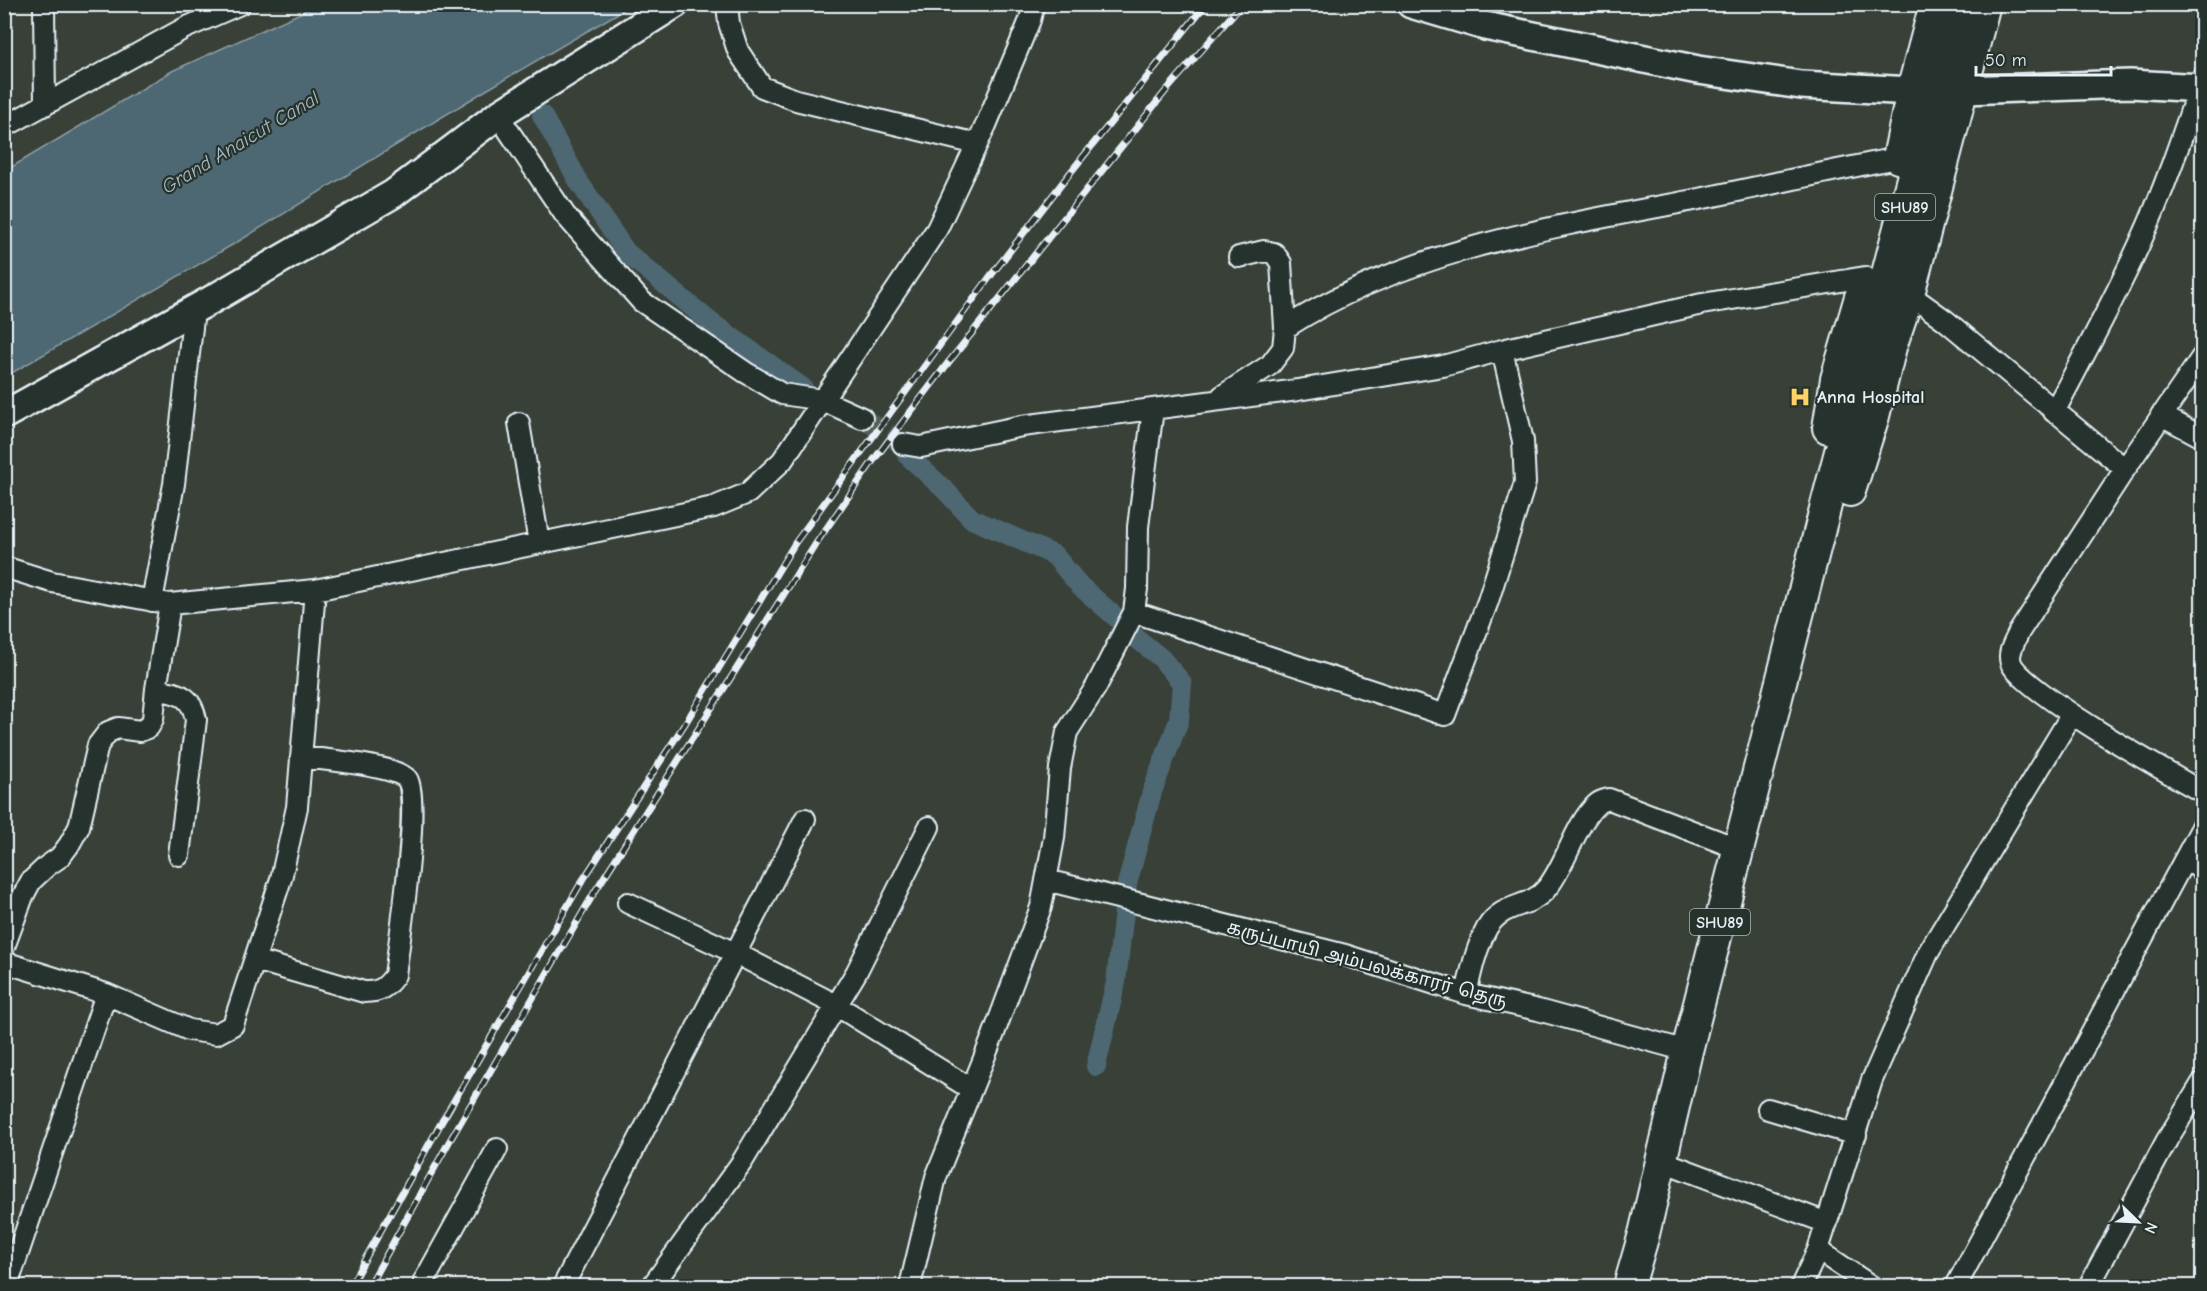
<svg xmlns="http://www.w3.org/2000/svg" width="2207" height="1291" font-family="'Comic Neue','Noto Sans Tamil',sans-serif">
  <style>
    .water { fill: #4d6772; stroke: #8b9ea8; stroke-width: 1.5 }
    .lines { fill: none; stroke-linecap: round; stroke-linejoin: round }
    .canal { stroke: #4d6772; stroke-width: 20 }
    .street-tunnel { stroke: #535b54; stroke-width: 20; stroke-dasharray: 20 10; stroke-linecap: butt }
    .street-casing { stroke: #e8f1f8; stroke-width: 24 }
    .secondary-casing { stroke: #e8f1f8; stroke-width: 32 }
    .primary-casing { stroke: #e8f1f8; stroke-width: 34 }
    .street { stroke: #26332d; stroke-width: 20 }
    .secondary { stroke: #26332d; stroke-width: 27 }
    .primary { stroke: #26332d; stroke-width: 30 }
    .rail-casing { stroke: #e8f1f8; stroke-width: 7 }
    .rail { stroke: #26332d; stroke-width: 4.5; stroke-dasharray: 14; stroke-linecap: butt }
    .labels { text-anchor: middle; stroke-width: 4.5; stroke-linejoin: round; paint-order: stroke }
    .shield { fill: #26332d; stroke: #aeb8bb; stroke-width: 1.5 }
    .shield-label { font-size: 16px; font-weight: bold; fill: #e8f1f8 }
    .poi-label { font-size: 18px; font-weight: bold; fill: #e8f1f8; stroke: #26332d; text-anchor: start }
    .street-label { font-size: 18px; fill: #e8f1f8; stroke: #26332d }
    .water-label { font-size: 20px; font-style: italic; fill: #aabac2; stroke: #26332d }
  </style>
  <rect width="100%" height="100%" fill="#394037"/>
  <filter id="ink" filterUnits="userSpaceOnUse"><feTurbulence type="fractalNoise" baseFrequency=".0167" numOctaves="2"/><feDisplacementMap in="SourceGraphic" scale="12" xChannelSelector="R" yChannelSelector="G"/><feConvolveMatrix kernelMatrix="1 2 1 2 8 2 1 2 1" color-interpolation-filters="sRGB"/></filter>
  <g filter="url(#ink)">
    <!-- water -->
    <path class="water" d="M 318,5 L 632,5 L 483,92 L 239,241 L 5,377 L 5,171 L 172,71 Z"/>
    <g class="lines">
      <!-- canal -->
      <path class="canal" d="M 542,115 L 579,182 L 626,252 L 709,321 L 803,388
        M 907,455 L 945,490 L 972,519 L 1054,555 L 1080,586 L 1119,620
        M 1096,1066 L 1116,982 L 1127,884 L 1152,792 L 1179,720 L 1182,683 L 1161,658 L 1135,637"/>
      <!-- street-tunnel -->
      <path class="street-tunnel" d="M 862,418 L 903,444"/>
      <defs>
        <path id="street" d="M 44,4 L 45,105
          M 727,4 L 729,23 L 738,51 L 762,87 L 796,100 L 977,144
          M 498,115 L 565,215 L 641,301 L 745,372 L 782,394 L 822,400 L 862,418
          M 4,127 L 185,28 L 240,4
          M 1909,294 L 1945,320 L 2125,469
          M 1285,328 C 1404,251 1551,227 1689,201 C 1759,187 1828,171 1898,158
          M 2202,357 L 2125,469 L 2019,632 C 2015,642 2007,652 2011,663 C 2022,691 2170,774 2202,792
          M 1222,396 L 1270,365 L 1283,348 L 1285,328 L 1281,263 L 1274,253 L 1264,251 L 1239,257
          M 2054,412 C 2083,357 2113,302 2139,245 C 2164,191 2183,134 2202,78
          M 2161,415 L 2202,437
          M 519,423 L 539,543
          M 903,444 L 921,447 L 1022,426 L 1298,390 L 1443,366 L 1502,350 L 1702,304 L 1865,277
          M 4,567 L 52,582 L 170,604 L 315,590 L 714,507 L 748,493 L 782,461 L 937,229 L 986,125 L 1030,20 L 1034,4
          M 152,601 L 174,484 L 194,310
          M 1134,612 L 1445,715 L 1488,601 L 1525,483 L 1523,441 L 1502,350
          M 156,689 C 179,694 191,694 196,720 L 179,855
          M 2186,859 L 2202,870
          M 1046,880 L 1345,955 L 1466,994 L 1538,1010 L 1687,1051
          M 628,903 L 735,953 L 836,1005 L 971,1089
          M 4,947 L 23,896 L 31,881 L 47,866 L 60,857 L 69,845 L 79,827 L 98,745 L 108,732 L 118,728 L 140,731 L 149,727 L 153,719 L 156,689 L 170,604
          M 255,960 L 364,992 C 380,992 386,988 395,975 C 399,945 421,798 407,779 C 398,766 320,759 301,757
          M 4,962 L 106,994 L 189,1030 L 216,1034 L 233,1025 L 281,879 L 297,807 L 315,590
          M 1466,994 C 1471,972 1476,948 1487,928 C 1503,901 1529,910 1547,888 C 1566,865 1575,824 1597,804 C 1600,801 1605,800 1609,799 L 1739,849
          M 1768,1109 L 1856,1135
          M 1662,1161 L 1827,1223
          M 1818,1250 L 1871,1286
          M 7,1286 L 106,994
          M 424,1286 L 424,1281 L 497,1149
          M 563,1286 L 805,819
          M 652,1286 L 742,1162 L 856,973 L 929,827
          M 910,1286 L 936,1177 L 993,1036 L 1041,907 L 1054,838 L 1060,768 L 1067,732 L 1096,687 L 1134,612 L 1137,589 L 1138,527 L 1153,409
          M 1801,1286 L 1818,1250 L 1872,1080 L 1928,953 L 2072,714
          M 1956,1286 L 2202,827
          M 2089,1286 L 2167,1140 L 2202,1083"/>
        <path id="secondary" d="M 1411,4 L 1485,26 L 1698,70 L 1801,85 L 1912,91
          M 1964,90 L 2130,84 L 2202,88
          M 4,415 L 211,300 L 393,194 L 498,115 L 675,4"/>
        <path id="primary" d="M 1898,158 L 1912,91 L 1935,4
          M 1828,428 L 1836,379 L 1860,297
          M 1850,491 L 1874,416 L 1891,347 L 1909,294 L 1985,4
          M 1629,1286 L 1644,1234 L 1687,1051 L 1827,501 L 1958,4"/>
      </defs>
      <!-- street casing -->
      <use href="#street" class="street-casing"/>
      <!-- secondary casing -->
      <use href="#secondary" class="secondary-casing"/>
      <!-- primary casing -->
      <use href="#primary" class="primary-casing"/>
      <!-- street -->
      <use href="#street" class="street"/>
      <!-- secondary -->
      <use href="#secondary" class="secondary"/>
      <!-- primary -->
      <use href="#primary" class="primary"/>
      <defs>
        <path id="rail" d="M 350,1286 L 441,1123 L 581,883 L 686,722 L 795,543 L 989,278 L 1070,173 L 1206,4
          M 369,1286 L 449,1142 L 594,893 L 817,542 L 873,461 L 948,363 L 1165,92 L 1242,4"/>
      </defs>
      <!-- rail casing -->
      <use href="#rail" class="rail-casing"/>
      <!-- rail -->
      <use href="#rail" class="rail"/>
    </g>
  </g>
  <!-- icons -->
  <defs>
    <symbol id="hospital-bare" viewBox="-9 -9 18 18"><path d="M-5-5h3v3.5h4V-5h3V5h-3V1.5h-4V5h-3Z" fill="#ffd166" stroke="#26332d" stroke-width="2.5" paint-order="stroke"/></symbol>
  </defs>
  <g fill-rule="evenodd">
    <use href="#hospital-bare" x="1785" y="382" width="30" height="30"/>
  </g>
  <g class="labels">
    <!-- shield labels -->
    <g class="shield">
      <rect x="1875" y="194" width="60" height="26" rx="4.5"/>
      <rect x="1690" y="909" width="60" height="26" rx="4.5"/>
    </g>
    <g class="shield-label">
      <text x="1905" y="213">SHU89</text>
      <text x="1720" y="928">SHU89</text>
    </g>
    <!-- poi labels -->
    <g class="poi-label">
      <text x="1817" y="403">Anna Hospital</text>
    </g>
    <!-- street labels -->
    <g class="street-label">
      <text transform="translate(1367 964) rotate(15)" y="6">கருப்பாயி அம்பலக்காரர் தெரு</text>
    </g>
    <!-- water labels -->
    <g class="water-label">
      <text transform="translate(240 142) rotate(-31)" y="7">Grand Anaicut Canal</text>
    </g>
  </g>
  <!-- margin -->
  <rect width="2207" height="1291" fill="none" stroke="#26332d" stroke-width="24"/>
  <rect x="12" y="12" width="2183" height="1267" fill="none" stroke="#e8f1f8" stroke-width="2" filter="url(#ink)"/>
  <!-- north arrow -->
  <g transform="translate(2138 1222) rotate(114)" stroke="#26332d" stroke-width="4.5" paint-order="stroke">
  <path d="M0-4.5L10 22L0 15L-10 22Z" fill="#e8f1f8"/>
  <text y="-9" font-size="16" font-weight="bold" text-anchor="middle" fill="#e8f1f8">N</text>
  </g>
  <!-- scale -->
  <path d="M1976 66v9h135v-9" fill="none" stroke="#e8f1f8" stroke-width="3"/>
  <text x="1985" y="66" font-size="18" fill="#e8f1f8" stroke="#26332d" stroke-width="4.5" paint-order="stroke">50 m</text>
</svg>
